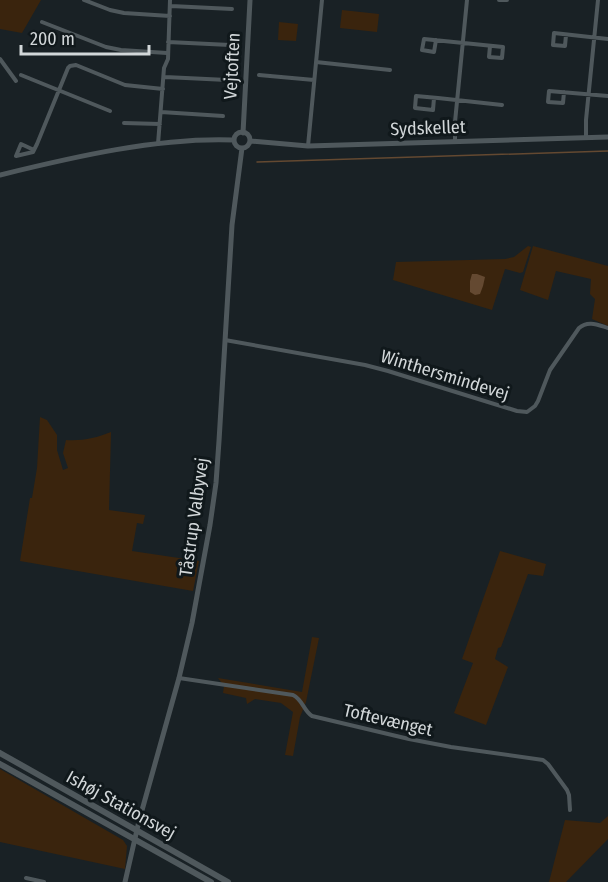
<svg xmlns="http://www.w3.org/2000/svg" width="608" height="882" font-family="'Fira Sans Condensed',sans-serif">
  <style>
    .green { fill: #3a240d }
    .water { fill: #644931 }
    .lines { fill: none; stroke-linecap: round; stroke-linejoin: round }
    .stream { stroke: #644931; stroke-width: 1.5 }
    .minor { stroke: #4f585c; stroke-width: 4 }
    .tertiary { stroke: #4f585c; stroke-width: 5 }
    .secondary { stroke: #4f585c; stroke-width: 6 }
    .labels { text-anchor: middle; stroke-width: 6; stroke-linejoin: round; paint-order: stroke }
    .street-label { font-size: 18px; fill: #d2d7d9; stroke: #10181b }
  </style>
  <rect width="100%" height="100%" fill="#192125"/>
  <!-- green -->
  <path class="green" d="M 0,0 L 41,0 L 22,33 L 0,29 Z
    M 342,10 L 379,14 L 377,32 L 340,28 Z
    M 279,22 L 298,24 L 296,41 L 278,40 Z
    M 528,246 L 531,247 L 523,272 L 520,273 L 505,269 L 492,310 L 393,280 L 396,262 L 505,259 L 514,257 Z
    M 533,246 L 608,266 L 608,326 L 592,319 L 595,299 L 590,294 L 591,279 L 556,271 L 548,300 L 520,290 Z
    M 40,417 L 47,420 L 57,435 L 57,450 L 63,470 L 68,468 L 63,453 L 66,440 C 83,441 96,438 111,432 L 109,510 L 145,515 L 143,524 L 137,523 L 132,551 L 199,561 L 193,591 L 20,561 L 30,498 L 32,498 L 37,468 Z
    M 500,551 L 546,564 L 543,576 L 528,574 L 501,647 L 498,648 L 495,659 L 508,667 L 486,725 L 454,713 L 473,663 L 462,659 Z
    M 312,637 L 319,638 L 306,702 L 300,717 L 293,756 L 285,755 L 293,712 L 281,703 L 255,699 L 247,704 L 246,698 L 223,693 L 224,686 L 218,678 L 302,692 Z
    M 0,769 L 123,840 L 127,846 L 125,869 L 0,842 Z
    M 608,816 L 608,839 L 566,882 L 549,882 L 565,820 L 600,823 Z"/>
  <!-- water -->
  <path class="water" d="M 472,274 L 477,274 L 485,277 L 483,286 L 480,294 L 475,295 L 470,292 L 470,281 Z"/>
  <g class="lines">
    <!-- stream -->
    <path class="stream" d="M 257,162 L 608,151"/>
    <!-- minor -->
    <path class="minor" d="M 84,0 L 110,10 L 124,13 L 170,16
      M 499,0 L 507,0
      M 171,6 L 232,9
      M 42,22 L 106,47 L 121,50 L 167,53
      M 566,35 L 565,46 L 553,45 L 554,33 L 608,39
      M 436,40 L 434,52 L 422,50 L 424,39 L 503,47 L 502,58 L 489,57 L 490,46
      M 168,42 L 230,45
      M 0,59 L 16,81
      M 316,62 L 390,70
      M 21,75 L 110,111
      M 259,75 L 314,80
      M 165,77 L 227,80
      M 564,92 L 563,103 L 548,102 L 549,91 L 608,96
      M 434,98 L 433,110 L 415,108 L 416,96 L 438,98 L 502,105
      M 161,112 L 223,116
      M 124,123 L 160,124
      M 586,138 L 586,120 L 598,0
      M 455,142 L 455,122 L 467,0
      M 158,144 L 164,68 L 168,59 L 170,0
      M 308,146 L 322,0
      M 34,150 L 21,144 L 16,156 L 33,152 L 37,144 L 68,68 L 70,66 L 76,65 L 125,85 L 163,89
      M 225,340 L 365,365 L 388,371 L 517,411 L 527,412 L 535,406 L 538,401 L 550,370 L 579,328 C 588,320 598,325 608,328
      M 179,678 L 293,695 C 303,700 303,710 312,716 L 409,739 L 451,747 L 543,760 L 548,764 L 567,790 L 569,795 L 570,810
      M 26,878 L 44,882"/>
    <!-- tertiary -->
    <path class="tertiary" d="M234 140a8 8 0 1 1 16 0a8 8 0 1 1-16 0Z
      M 243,133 L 250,0
      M 250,141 L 308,146 L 608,137
      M 0,175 C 73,157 159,137 234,140
      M 125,882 L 139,821 L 179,678 L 192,623 L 210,525 L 216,483 L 219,441 L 232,225 L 242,148"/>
    <!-- secondary -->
    <path class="secondary" d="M 0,753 L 228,882
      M 0,764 L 211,882"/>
  </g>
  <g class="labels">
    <!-- street labels -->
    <g class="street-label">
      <text transform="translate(232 66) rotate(-87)" y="6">Vejtoften</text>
      <text transform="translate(428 128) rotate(-2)" y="6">Sydskellet</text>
      <text transform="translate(445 375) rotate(17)" y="6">Winthersmindevej</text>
      <text transform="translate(194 517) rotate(-82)" y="6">Tåstrup Valbyvej</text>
      <text transform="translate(388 720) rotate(13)" y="6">Toftevænget</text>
      <text transform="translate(121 805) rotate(29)" y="6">Ishøj Stationsvej</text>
    </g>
  </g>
  <!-- scale -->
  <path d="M21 45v9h128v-9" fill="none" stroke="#d2d7d9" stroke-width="3"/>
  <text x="30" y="45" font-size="18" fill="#d2d7d9" stroke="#10181b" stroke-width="4.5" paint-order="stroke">200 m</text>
</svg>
